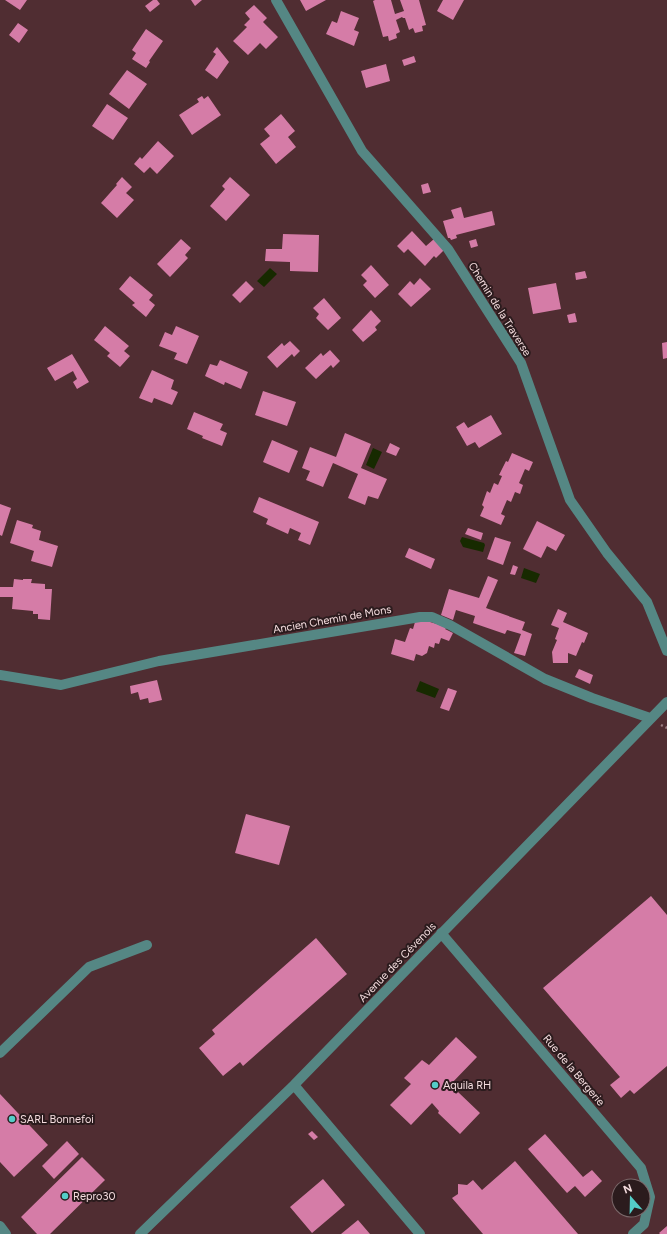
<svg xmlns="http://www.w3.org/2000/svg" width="667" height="1234" font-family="Figtree,sans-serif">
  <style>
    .water { fill: #172a00 }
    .building { fill: #d57ca7 }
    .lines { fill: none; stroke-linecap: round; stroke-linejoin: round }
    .path { stroke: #9c7e82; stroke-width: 2.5; stroke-dasharray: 2 3; stroke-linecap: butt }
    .minor { stroke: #558784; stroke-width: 10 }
    .poi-dot { fill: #54cdc8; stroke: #2b1b1d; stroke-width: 1.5 }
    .labels { text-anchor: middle; stroke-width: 4; stroke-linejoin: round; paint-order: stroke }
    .street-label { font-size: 11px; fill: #f4dcde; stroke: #2b1b1d }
    .poi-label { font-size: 11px; fill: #f4dcde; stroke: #2b1b1d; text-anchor: start }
  </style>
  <rect width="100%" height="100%" fill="#502d32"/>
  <!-- water -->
  <path class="water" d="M 270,268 L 277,274 L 264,287 L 257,281 Z
    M 373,448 L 382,452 L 374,469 L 366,465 Z
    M 462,537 L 484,543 L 485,545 L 483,552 L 463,547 L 460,541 Z
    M 524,568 L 540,574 L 536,583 L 521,578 Z
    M 420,681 L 439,689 L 435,698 L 416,691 Z"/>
  <!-- building -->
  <path class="building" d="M 5,0 L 27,0 L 20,10 Z
    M 153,0 L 157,0 L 160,4 L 150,12 L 145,6 Z
    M 191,0 L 202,0 L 195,6 Z
    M 300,0 L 326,0 L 306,11 Z
    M 375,0 L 391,0 L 395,14 L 404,11 L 400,0 L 419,0 L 426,25 L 422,26 L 423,31 L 415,33 L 413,28 L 409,30 L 405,18 L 403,18 L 402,17 L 396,20 L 400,32 L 396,34 L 397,38 L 389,41 L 388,36 L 383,37 L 373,1 Z
    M 443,0 L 464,0 L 453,20 L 437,11 Z
    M 254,5 L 267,18 L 263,22 L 278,37 L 266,49 L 260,43 L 248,55 L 233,41 L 247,27 L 244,25 L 250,19 L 245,13 Z
    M 341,11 L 359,18 L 354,30 L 359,32 L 354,46 L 326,34 L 332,21 L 337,23 Z
    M 18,23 L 28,30 L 19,43 L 9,35 Z
    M 146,29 L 163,41 L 149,61 L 150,62 L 146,68 L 132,59 L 136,53 L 132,50 Z
    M 217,47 L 229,62 L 217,79 L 205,70 L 216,54 L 213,52 Z
    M 414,56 L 416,62 L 404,66 L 402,60 Z
    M 386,64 L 390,81 L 366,88 L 361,71 Z
    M 127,70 L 147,84 L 129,109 L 109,94 Z
    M 202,96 L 204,99 L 208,96 L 221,115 L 192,135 L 179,115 L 199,102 L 197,99 Z
    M 107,104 L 128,118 L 113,140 L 92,126 Z
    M 281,114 L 295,131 L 288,137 L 296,147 L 276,164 L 260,144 L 270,136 L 264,129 Z
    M 158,141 L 174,156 L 157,174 L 150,167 L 144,173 L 134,164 L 140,157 L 142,159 Z
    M 122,177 L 132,187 L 126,193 L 134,200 L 117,218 L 101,203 L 117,185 L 116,184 Z
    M 230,177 L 250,195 L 226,221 L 210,206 L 225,189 L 222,186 Z
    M 428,183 L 431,192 L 423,194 L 421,185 Z
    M 461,207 L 464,218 L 492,211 L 495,225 L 456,235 L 457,238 L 451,240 L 450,238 L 448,238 L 443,221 L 454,218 L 451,210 Z
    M 412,231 L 426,246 L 434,239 L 444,250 L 436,258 L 434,256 L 425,266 L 408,249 L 404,253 L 397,246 Z
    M 283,234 L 319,235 L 318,272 L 290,271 L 290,262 L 265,261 L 266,249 L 282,249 Z
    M 181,239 L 191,248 L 185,255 L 188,258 L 170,277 L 157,264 Z
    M 476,239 L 478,246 L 471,248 L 469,241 Z
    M 371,265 L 389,285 L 375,298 L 363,285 L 367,281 L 361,275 Z
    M 585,271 L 587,278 L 576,280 L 575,273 Z
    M 130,276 L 153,295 L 149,300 L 155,305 L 146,317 L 132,305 L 135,303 L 119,289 Z
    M 420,278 L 431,289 L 411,307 L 398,294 L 410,281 L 414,285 Z
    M 246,281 L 254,289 L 240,303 L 232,295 Z
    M 556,283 L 561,309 L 533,314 L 528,288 Z
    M 324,298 L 341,318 L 328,330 L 316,318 L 319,314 L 313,308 Z
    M 371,310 L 381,321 L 375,327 L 377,330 L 363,342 L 352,330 Z
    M 575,313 L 577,322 L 569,323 L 567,315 Z
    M 105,326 L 129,346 L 124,351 L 130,356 L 120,367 L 107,356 L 110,353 L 94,340 Z
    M 176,326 L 199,336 L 187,364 L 174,359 L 177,353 L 159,346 L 165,332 L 172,335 Z
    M 290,341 L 300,351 L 294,357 L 292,354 L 277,368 L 267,357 L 282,343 L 284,346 Z
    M 667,342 L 667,358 L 663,359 L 662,343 Z
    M 330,350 L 340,361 L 333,368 L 331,365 L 316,379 L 305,368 L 321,353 L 323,356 Z
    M 72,354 L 89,382 L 77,389 L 73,382 L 77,379 L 73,371 L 55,381 L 47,368 Z
    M 220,360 L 248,372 L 241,389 L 225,382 L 224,385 L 205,376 L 210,364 L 217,366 Z
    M 152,370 L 174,380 L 171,389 L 178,392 L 172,405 L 154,398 L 152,403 L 139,398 Z
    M 263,391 L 296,402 L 287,426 L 255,415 Z
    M 194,412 L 223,424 L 220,430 L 227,433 L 222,446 L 202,438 L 203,436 L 187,429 Z
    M 491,415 L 502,434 L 479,448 L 475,442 L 467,446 L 456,427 L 464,422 L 468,428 Z
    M 345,433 L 371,444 L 361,468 L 387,479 L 378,499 L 368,496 L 365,505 L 348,498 L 358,474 L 333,463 L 323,487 L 306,480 L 310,471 L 302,468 L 310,447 L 336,457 Z
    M 272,440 L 298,451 L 289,473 L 263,462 Z
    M 390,443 L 400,448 L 396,456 L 386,452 Z
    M 512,453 L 533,462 L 529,471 L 525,469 L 519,483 L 523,485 L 520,494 L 515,492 L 511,502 L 507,500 L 501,514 L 505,516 L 501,525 L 480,516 L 484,507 L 482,505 L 487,491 L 490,493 L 494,483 L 498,485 L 502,476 L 499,475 L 506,461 L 508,462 Z
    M 259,497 L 319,522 L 310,545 L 298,540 L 301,533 L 290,528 L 288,534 L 266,524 L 268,519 L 253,512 Z
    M 0,504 L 11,508 L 2,536 L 0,535 Z
    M 17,520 L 33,525 L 32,528 L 41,531 L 39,540 L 58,546 L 52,567 L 31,561 L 34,551 L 10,543 Z
    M 537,521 L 565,535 L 556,551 L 547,546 L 541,558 L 523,549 Z
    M 468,528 L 483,533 L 481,540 L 465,534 Z
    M 495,537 L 511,542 L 503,565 L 487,559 Z
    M 409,548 L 435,559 L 431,569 L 405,557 Z
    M 513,565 L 518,567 L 515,575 L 510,574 Z
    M 488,576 L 498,580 L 486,608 L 525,622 L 522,630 L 532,634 L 525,656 L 514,653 L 521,634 L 507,630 L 505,634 L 473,623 L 475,616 L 456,610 L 453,620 L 441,615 L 449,589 L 479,598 Z
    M 14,579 L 23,580 L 23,579 L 32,579 L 31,583 L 45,584 L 45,589 L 52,589 L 50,620 L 38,619 L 38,614 L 33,614 L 33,611 L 12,609 L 13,597 L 0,597 L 0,587 L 13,587 Z
    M 558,609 L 567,613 L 563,622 L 588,633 L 584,643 L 582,642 L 576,656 L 568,653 L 568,663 L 553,663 L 552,652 L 557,640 L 555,639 L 559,628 L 551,625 Z
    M 415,622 L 430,622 L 437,624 L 446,628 L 445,629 L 453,633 L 449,641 L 441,638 L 439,644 L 435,643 L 434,648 L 429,646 L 427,653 L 422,656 L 416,654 L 414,661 L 391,654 L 395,639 L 405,642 L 410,628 L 413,629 Z
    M 579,669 L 593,675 L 590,684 L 575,677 Z
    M 157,680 L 162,700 L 149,703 L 148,698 L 140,700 L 138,692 L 131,694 L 130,686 Z
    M 448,688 L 457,691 L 449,711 L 440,708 Z
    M 246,814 L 290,826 L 279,865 L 235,853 Z
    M 651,896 L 667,915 L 667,1066 L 634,1094 L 630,1090 L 621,1098 L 610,1085 L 620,1077 L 543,988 Z
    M 316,938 L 347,974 L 243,1066 L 240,1062 L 223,1076 L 199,1048 L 215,1034 L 212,1030 Z
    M 456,1037 L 477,1057 L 449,1086 L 456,1094 L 458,1092 L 480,1113 L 460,1134 L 438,1113 L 439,1111 L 432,1103 L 411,1125 L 390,1105 L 411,1084 L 404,1078 L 422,1060 L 429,1065 Z
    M 0,1094 L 48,1145 L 14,1177 L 0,1162 Z
    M 312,1131 L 318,1137 L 314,1140 L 308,1134 Z
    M 545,1134 L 583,1177 L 592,1170 L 602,1181 L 585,1197 L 575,1186 L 567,1193 L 528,1149 Z
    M 67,1141 L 79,1154 L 54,1179 L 42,1166 Z
    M 82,1157 L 105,1180 L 50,1234 L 37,1234 L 21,1217 Z
    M 515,1161 L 578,1234 L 483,1234 L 452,1198 L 458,1194 L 458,1184 L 467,1185 L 473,1180 L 482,1190 Z
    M 323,1179 L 345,1205 L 312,1233 L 290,1207 Z
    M 358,1220 L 370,1234 L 341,1234 Z
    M 667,1226 L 667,1234 L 660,1234 L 659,1233 Z"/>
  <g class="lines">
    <!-- path -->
    <path class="path" d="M 661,725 L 667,728"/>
    <!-- minor -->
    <path class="minor" d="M 276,0 L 362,151 L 448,249 L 521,363 L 570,500 L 607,553 L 647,602 L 667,651
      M 0,675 L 61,685 L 159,661 L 420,617 L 432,617 L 450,625 L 545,679 L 592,698 L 650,718
      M 441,933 L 641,1168 L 650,1197 L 644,1224 L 633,1234
      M 0,1053 L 89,967 L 147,945
      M 294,1085 L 420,1234
      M 0,1226 L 6,1234
      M 140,1234 L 294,1085 L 667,702"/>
  </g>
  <!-- markers -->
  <g class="poi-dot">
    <circle cx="435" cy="1085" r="4"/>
    <circle cx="12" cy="1119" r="4"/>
    <circle cx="65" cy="1196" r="4"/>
  </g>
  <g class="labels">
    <!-- street labels -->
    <g class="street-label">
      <text transform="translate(500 309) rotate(58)" y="4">Chemin de la Traverse</text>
      <text transform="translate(332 619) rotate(-10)" y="4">Ancien Chemin de Mons</text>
      <text transform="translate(397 962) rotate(-46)" y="4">Avenue des Cévenols</text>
      <text transform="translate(574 1070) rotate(50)" y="4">Rue de la Bergerie</text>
    </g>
    <!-- poi labels -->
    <g class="poi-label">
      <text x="443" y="1089">Aquila RH</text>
      <text x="20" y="1123">SARL Bonnefoi</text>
      <text x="73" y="1200">Repro30</text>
    </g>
  </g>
  <!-- north arrow -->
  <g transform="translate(631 1198) rotate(340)"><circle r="19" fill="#2b1b1d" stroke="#7b686a"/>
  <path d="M0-3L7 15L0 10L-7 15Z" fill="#54cdc8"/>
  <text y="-6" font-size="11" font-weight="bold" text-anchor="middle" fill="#f4dcde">N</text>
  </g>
</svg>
